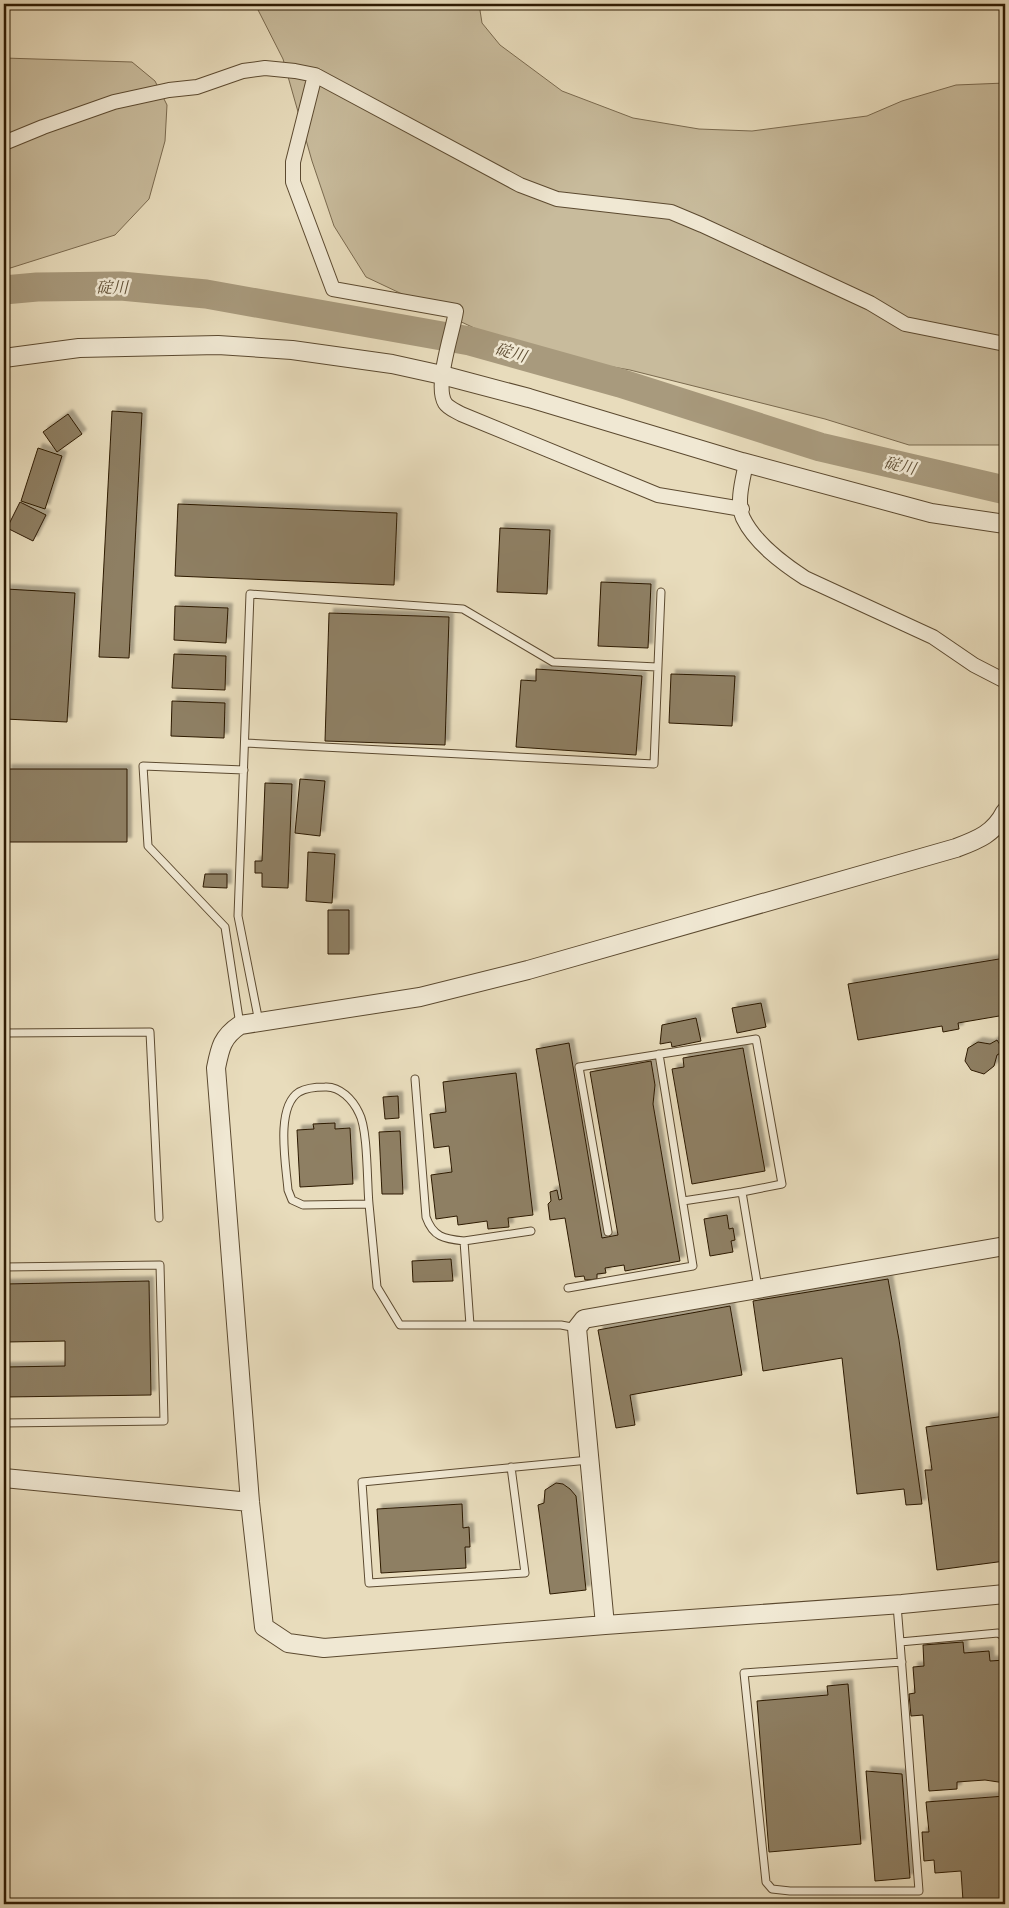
<svg xmlns="http://www.w3.org/2000/svg" width="1009" height="1908" font-family="Cardo,'Noto Serif JP',serif">
  <style>
    .green { fill: #c8bb9c; stroke: #7a6a4f }
    .lines { fill: none; stroke-linecap: round; stroke-linejoin: round }
    .river { stroke: #a89a7d; stroke-width: 29 }
    .building { fill: #8e7f63; stroke: #2d1a02; filter: url(#shadow) }
    .service-casing { stroke: #5c4a30; stroke-width: 9 }
    .minor-casing { stroke: #5c4a30; stroke-width: 16 }
    .tertiary-casing { stroke: #5c4a30; stroke-width: 20 }
    .service { stroke: #f0e8d3; stroke-width: 7 }
    .minor { stroke: #f0e8d3; stroke-width: 14 }
    .tertiary { stroke: #f0e8d3; stroke-width: 18 }
    .labels { text-anchor: middle; stroke-width: 5; stroke-linejoin: round; paint-order: stroke }
    .water-label { font-size: 16px; font-style: italic; fill: #5e4d33; stroke: #f0e8d3 }
  </style>
  <defs>
    <filter id="shadow"><feDropShadow dx="4.5" dy="-4.5" stdDeviation="1" flood-color="#0004"/></filter>
  </defs>
  <rect width="100%" height="100%" fill="#e8dcbc"/>
  <filter id="stains"><feTurbulence type="fractalNoise" baseFrequency=".004" numOctaves="4"/><feColorMatrix values="0 0 0 0 .2 0 0 0 0 .09 0 0 0 0 .02 0 0 0 .5 -.17"/></filter>
  <radialGradient id="worn" r=".72"><stop offset=".6" stop-color="#630" stop-opacity="0"/><stop offset="1" stop-color="#630" stop-opacity=".3"/></radialGradient>
  <!-- green -->
  <path class="green" d="M 255,4 L 479,4 L 482,23 L 500,45 L 562,91 L 633,118 L 699,129 L 752,131 L 867,116 L 902,101 L 956,85 L 1005,83 L 1005,445 L 909,445 L 825,419 L 630,370 L 523,351 L 366,277 L 334,226 L 312,161 L 283,59 Z
    M 4,58 L 132,62 L 155,81 L 167,105 L 165,141 L 149,199 L 115,235 L 4,270 Z"/>
  <g class="lines">
    <!-- river -->
    <path class="river" d="M 4,290 L 37,287 L 121,286 L 206,294 L 470,341 L 620,383 L 820,447 L 1005,490"/>
  </g>
  <!-- building -->
  <path class="building" d="M 112,411 L 142,413 L 129,658 L 99,657 Z
    M 68,414 L 82,434 L 57,452 L 43,432 Z
    M 38,448 L 62,456 L 45,509 L 21,501 Z
    M 20,502 L 46,515 L 33,541 L 7,528 Z
    M 178,504 L 397,513 L 394,585 L 175,576 Z
    M 500,528 L 550,530 L 547,594 L 497,592 Z
    M 601,582 L 651,584 L 648,648 L 598,646 Z
    M 6,589 L 75,593 L 67,722 L 5,719 L 6,698 L 4,698 L 4,617 Z
    M 175,606 L 228,608 L 226,643 L 174,640 Z
    M 329,613 L 449,617 L 445,745 L 325,741 Z
    M 174,654 L 226,656 L 225,690 L 172,688 Z
    M 536,669 L 642,676 L 636,755 L 516,747 L 521,680 L 536,681 Z
    M 671,674 L 735,676 L 732,726 L 669,723 Z
    M 172,701 L 225,703 L 224,738 L 171,736 Z
    M 7,769 L 127,769 L 127,842 L 7,842 Z
    M 300,779 L 325,781 L 320,836 L 295,833 Z
    M 265,783 L 292,784 L 288,888 L 262,887 L 262,873 L 255,873 L 255,861 L 262,861 Z
    M 308,852 L 335,854 L 332,903 L 306,901 Z
    M 205,874 L 227,874 L 227,888 L 203,887 Z
    M 328,910 L 349,910 L 349,954 L 328,954 Z
    M 1005,958 L 1005,1015 L 958,1023 L 959,1029 L 943,1032 L 942,1026 L 858,1040 L 848,984 Z
    M 761,1003 L 766,1027 L 737,1033 L 732,1008 Z
    M 696,1018 L 701,1041 L 672,1047 L 671,1042 L 660,1044 L 662,1025 Z
    M 997,1040 L 1004,1051 L 997,1055 L 994,1066 L 984,1074 L 971,1070 L 965,1061 L 968,1048 L 978,1042 L 990,1044 Z
    M 569,1043 L 602,1238 L 618,1235 L 590,1072 L 651,1061 L 655,1085 L 653,1104 L 680,1261 L 625,1271 L 624,1265 L 605,1268 L 606,1273 L 597,1274 L 597,1279 L 585,1280 L 584,1276 L 575,1277 L 565,1218 L 550,1220 L 548,1204 L 551,1201 L 550,1192 L 557,1190 L 559,1200 L 562,1199 L 536,1049 Z
    M 743,1048 L 765,1171 L 692,1184 L 672,1069 L 684,1067 L 683,1058 Z
    M 516,1073 L 533,1215 L 508,1218 L 509,1227 L 488,1229 L 487,1221 L 458,1225 L 457,1216 L 436,1219 L 431,1175 L 452,1172 L 449,1146 L 434,1148 L 430,1114 L 446,1112 L 443,1082 Z
    M 398,1096 L 399,1118 L 385,1119 L 383,1097 Z
    M 335,1123 L 335,1129 L 350,1128 L 353,1184 L 300,1187 L 297,1130 L 314,1129 L 313,1124 Z
    M 400,1131 L 403,1194 L 382,1194 L 379,1132 Z
    M 727,1215 L 729,1229 L 733,1228 L 735,1240 L 731,1241 L 733,1252 L 710,1256 L 704,1219 Z
    M 451,1259 L 453,1281 L 413,1282 L 412,1261 Z
    M 1001,1269 L 1005,1269 L 1005,1311 Z
    M 888,1279 L 899,1340 L 922,1504 L 906,1505 L 904,1489 L 857,1494 L 842,1358 L 763,1371 L 753,1301 Z
    M 149,1281 L 151,1395 L 5,1397 L 5,1367 L 65,1366 L 65,1341 L 6,1342 L 5,1284 Z
    M 730,1306 L 742,1375 L 630,1395 L 635,1425 L 616,1428 L 598,1330 Z
    M 1005,1416 L 1005,1561 L 937,1570 L 925,1470 L 932,1470 L 926,1427 Z
    M 556,1483 L 563,1484 L 570,1489 L 576,1496 L 586,1590 L 550,1594 L 538,1505 L 544,1503 L 545,1490 Z
    M 462,1504 L 463,1528 L 469,1527 L 470,1547 L 465,1547 L 466,1568 L 381,1573 L 377,1509 Z
    M 963,1642 L 964,1653 L 989,1651 L 990,1661 L 1005,1660 L 1005,1783 L 985,1780 L 957,1782 L 957,1789 L 929,1791 L 923,1715 L 911,1716 L 909,1694 L 915,1693 L 913,1667 L 924,1666 L 923,1645 Z
    M 848,1684 L 861,1844 L 769,1852 L 757,1701 L 828,1695 L 827,1686 Z
    M 866,1771 L 902,1774 L 910,1878 L 875,1881 Z
    M 1005,1796 L 1005,1903 L 977,1904 L 976,1900 L 963,1901 L 961,1871 L 935,1873 L 934,1860 L 924,1861 L 922,1832 L 929,1832 L 926,1802 Z"/>
  <g class="lines">
    <defs>
      <path id="service" d="M 245,743 L 654,764 L 661,592
        M 259,1022 L 238,916 L 250,594 L 463,609 L 553,662 L 657,667
        M 240,1025 L 225,927 L 148,846 L 143,766 L 244,770
        M 4,1033 L 150,1032 L 159,1218
        M 415,1079 L 426,1217 C 433,1237 444,1239 464,1241
        M 683,1201 L 742,1192
        M 369,1204 C 367,1184 368,1129 359,1113 C 353,1100 340,1086 325,1087 C 317,1087 306,1088 299,1092 C 275,1107 286,1165 288,1190 L 292,1200 L 303,1205 L 369,1204 L 377,1287 L 400,1325 L 561,1325 L 577,1328
        M 608,1232 L 579,1067 L 756,1039 L 782,1184 L 742,1192 L 758,1288
        M 4,1267 L 160,1265 L 164,1421 L 4,1423
        M 568,1288 L 693,1266 L 659,1054
        M 470,1325 L 464,1241 L 531,1231
        M 511,1467 L 525,1573 L 369,1583 L 362,1482 L 589,1460
        M 897,1605 L 900,1642 L 919,1891 L 790,1891 L 772,1889 L 766,1882 L 744,1673 L 902,1662
        M 900,1642 L 998,1633 L 1005,1637"/>
      <path id="minor" d="M 315,75 L 293,162 L 293,182 L 333,289 L 456,311 C 453,332 434,385 445,403 C 448,408 456,411 461,414 L 658,495 L 742,509
        M 4,143 L 43,127 L 114,102 L 169,90 L 197,87 L 243,71 L 265,68 L 295,71 L 315,75 L 520,185 L 557,199 L 671,212 L 702,225 L 870,303 L 905,324 L 1005,344
        M 746,463 C 743,479 736,502 743,518 C 755,543 782,563 805,578 L 933,637 L 974,665 L 1005,681"/>
      <path id="tertiary" d="M 4,358 L 79,348 L 218,345 L 292,350 L 392,364 L 442,375 L 529,398 L 742,462 L 931,513 L 1005,524
        M 1005,812 C 994,834 977,840 956,848 L 528,970 L 420,997 L 240,1025 C 222,1037 220,1048 216,1068 L 250,1502 L 264,1627 L 288,1643 L 324,1648 L 605,1625 L 902,1604 L 1005,1594
        M 4,1478 L 250,1502
        M 605,1625 L 577,1328 L 584,1319 L 1005,1246"/>
    </defs>
    <!-- service casing -->
    <use href="#service" class="service-casing"/>
    <!-- minor casing -->
    <use href="#minor" class="minor-casing"/>
    <!-- tertiary casing -->
    <use href="#tertiary" class="tertiary-casing"/>
    <!-- service -->
    <use href="#service" class="service"/>
    <!-- minor -->
    <use href="#minor" class="minor"/>
    <!-- tertiary -->
    <use href="#tertiary" class="tertiary"/>
  </g>
  <g class="labels">
    <!-- water labels -->
    <g class="water-label">
      <text x="112" y="293">碇川</text>
      <text transform="translate(511 352) rotate(16)" y="6">碇川</text>
      <text transform="translate(900 465) rotate(13)" y="6">碇川</text>
    </g>
  </g>
  <!-- margin -->
  <rect width="1009" height="1908" fill="none" stroke="#e8dcbc" stroke-width="20"/>
  <rect x="5" y="5" width="999" height="1898" fill="none" stroke="#2d1a02" stroke-width="2.5"/>
  <rect x="10" y="10" width="989" height="1888" fill="none" stroke="#2d1a02"/>
  <rect width="100%" height="100%" filter="url(#stains)"/>
  <rect width="100%" height="100%" fill="url(#worn)"/>
</svg>
